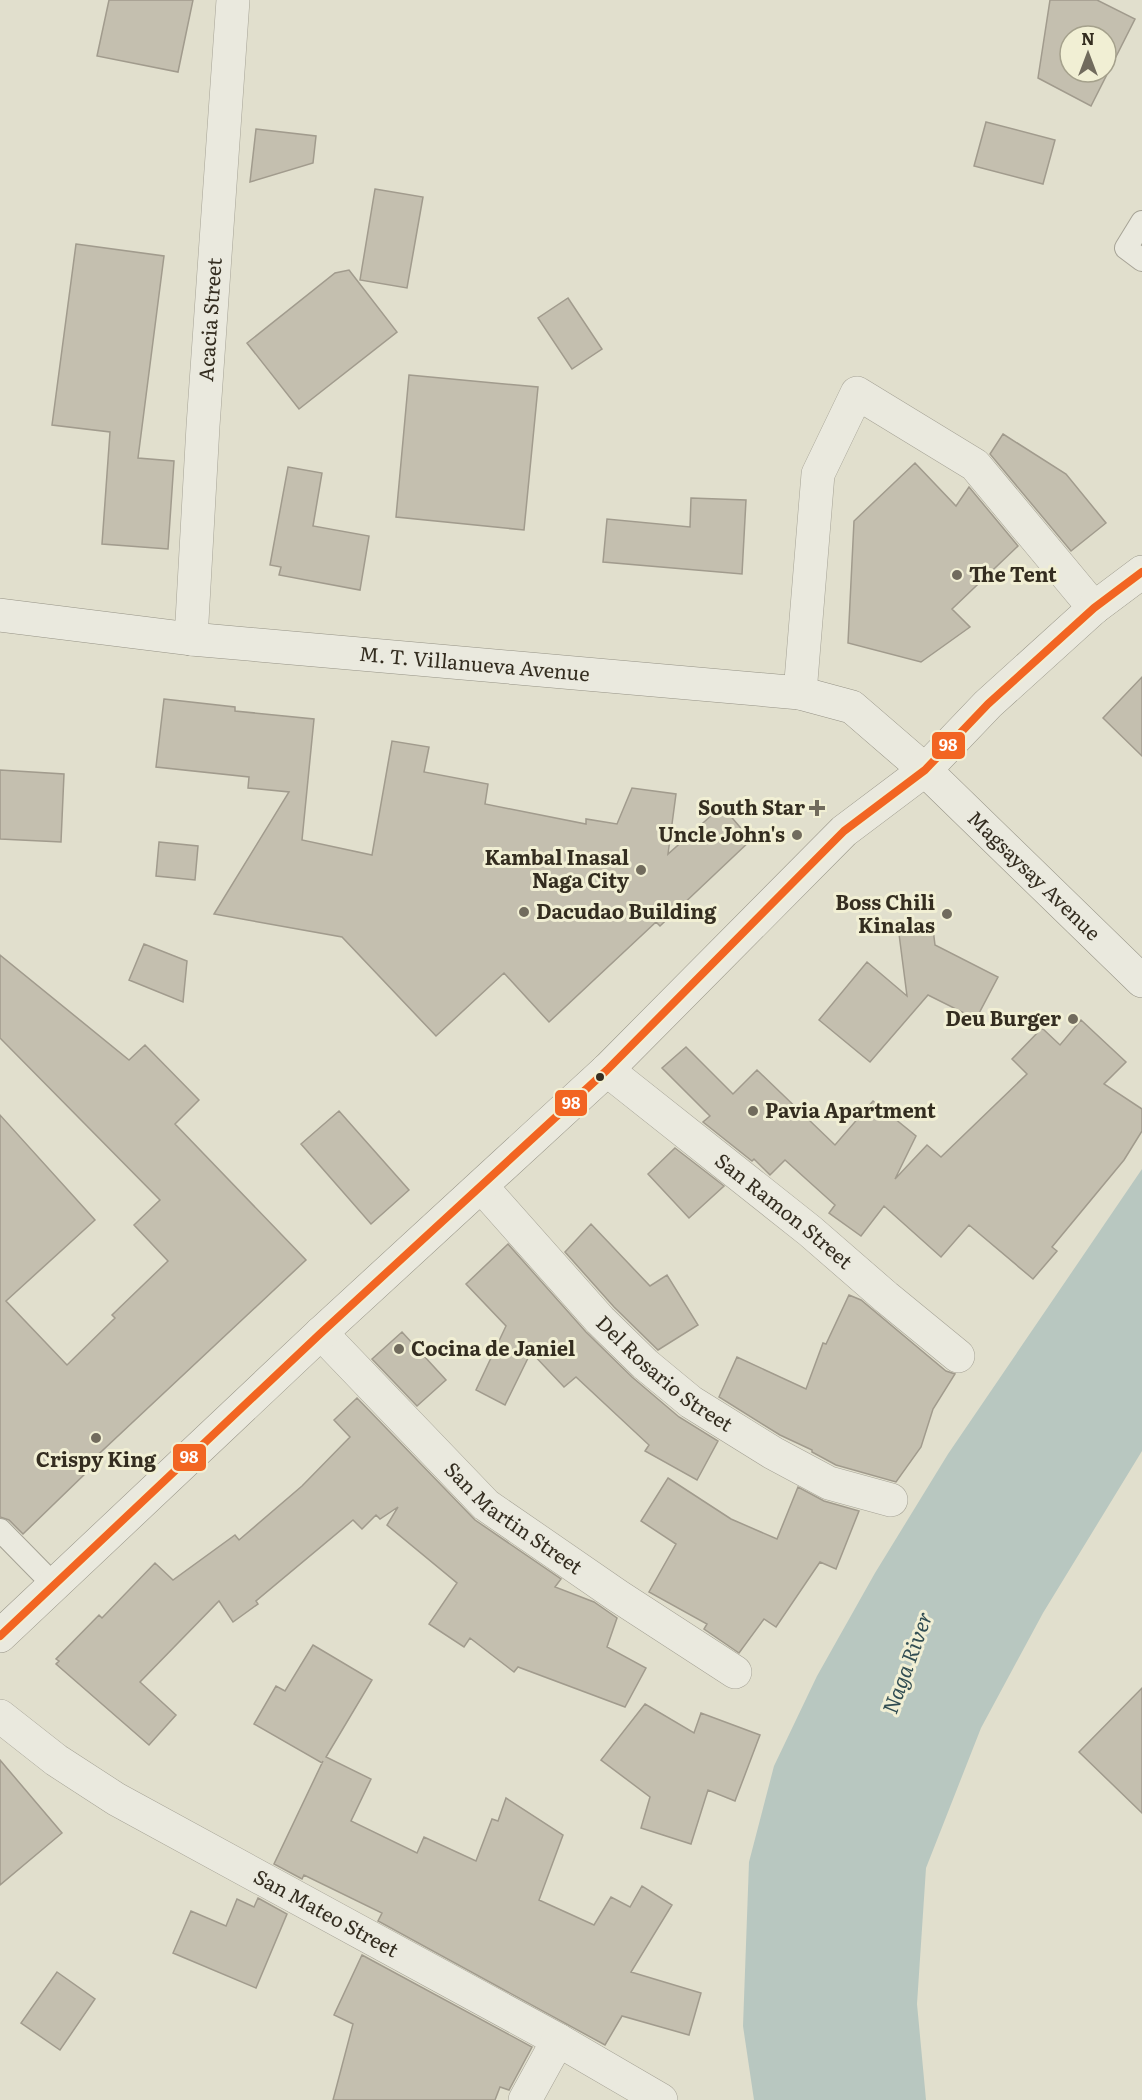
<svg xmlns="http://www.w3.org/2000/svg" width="1142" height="2100" font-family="Literata,serif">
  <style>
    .water { fill: #b8c7c0 }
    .building { fill: #c4bfaf; stroke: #a19b8d; stroke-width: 1.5; fill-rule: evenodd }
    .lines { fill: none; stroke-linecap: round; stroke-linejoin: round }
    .service-casing { stroke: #a6a396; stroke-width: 24 }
    .minor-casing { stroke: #a6a396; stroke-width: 34 }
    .secondary-casing { stroke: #969386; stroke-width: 34 }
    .service { stroke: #eae9de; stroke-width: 22 }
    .minor { stroke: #eae9de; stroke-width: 33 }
    .secondary { stroke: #eae9de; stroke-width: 33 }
    .bus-1-casing { stroke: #f1efd4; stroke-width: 12 }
    .bus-1 { stroke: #f26522; stroke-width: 8 }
    .poi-dot { fill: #716b5d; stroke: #f1efd4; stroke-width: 2 }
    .bus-dot { fill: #342d20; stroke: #f1efd4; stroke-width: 2 }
    .labels { text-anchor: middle; stroke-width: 6; stroke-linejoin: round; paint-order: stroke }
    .street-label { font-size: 20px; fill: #342d20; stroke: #f1efd4 }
    .poi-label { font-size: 20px; font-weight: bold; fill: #342d20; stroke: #f1efd4; text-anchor: end }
    .water-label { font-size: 21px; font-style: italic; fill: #314d52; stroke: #f1efd4 }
    .line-badge { stroke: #f1efd4; stroke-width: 2 }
    .badge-label { font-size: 16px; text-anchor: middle; font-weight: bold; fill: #fff }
  </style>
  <rect width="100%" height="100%" fill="#e1dfcd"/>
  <!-- water -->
  <path class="water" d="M 1142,1169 L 1142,1451 L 1043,1613 L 981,1728 L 926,1868 L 917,2004 L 926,2100 L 754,2100 L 743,2026 L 749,1862 L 774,1766 L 817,1676 L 875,1573 L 948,1454 Z"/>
  <!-- building -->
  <path class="building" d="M 109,0 L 193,0 L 178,72 L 97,56 Z
    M 1050,0 L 1097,0 L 1135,19 L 1091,106 L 1038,78 ZM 1070,36 L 1106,36 L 1106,72 L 1070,72 Z
    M 986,122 L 1055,140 L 1043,184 L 974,166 Z
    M 256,129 L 316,136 L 313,163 L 250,182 Z
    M 375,189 L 423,197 L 407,288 L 360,280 Z
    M 76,244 L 164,256 L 138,458 L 174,461 L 168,549 L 102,544 L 110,432 L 52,425 Z
    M 349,270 L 397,332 L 299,409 L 247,343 L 335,273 Z
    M 568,298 L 602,349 L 572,369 L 538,318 Z
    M 409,375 L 538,387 L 524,530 L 396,517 Z
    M 1003,434 L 1066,474 L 1106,523 L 1071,551 L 990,454 Z
    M 915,463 L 956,506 L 969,487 L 1018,546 L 952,609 L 970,627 L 921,662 L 848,643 L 854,521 Z
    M 288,467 L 322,473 L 313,526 L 369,536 L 360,590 L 279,575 L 281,567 L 270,565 Z
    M 691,498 L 746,500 L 742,574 L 603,562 L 607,519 L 690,527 Z
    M 1142,677 L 1142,756 L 1103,718 Z
    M 164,699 L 235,707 L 235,711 L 314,719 L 302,840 L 372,855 L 392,741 L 429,747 L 424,772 L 488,784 L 485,804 L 586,824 L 586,819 L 617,824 L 632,788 L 676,794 L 668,854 L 722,806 L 751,840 L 660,926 L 656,922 L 549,1022 L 504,973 L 436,1036 L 342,937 L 214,914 L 289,792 L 248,788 L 249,777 L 156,767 Z
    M 0,770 L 64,774 L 61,842 L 0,839 Z
    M 159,842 L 198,846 L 195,880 L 156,876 Z
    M 933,929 L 935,945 L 998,977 L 976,1019 L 928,995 L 870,1062 L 819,1020 L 867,962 L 907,996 L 899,934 Z
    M 144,944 L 187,961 L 183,1002 L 129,980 Z
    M 0,955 L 129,1060 L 145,1045 L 199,1100 L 175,1124 L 306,1260 L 86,1466 L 90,1469 L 23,1534 L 9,1520 L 0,1517 L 0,1115 L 95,1220 L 6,1301 L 67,1365 L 115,1318 L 112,1315 L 168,1261 L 134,1225 L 160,1200 L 0,1038 Z
    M 1081,1020 L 1126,1062 L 1104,1084 L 1142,1109 L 1142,1131 L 1124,1160 L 1052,1247 L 1057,1251 L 1033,1279 L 969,1225 L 941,1257 L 884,1206 L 861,1236 L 829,1213 L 835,1205 L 785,1160 L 770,1175 L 754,1159 L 752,1161 L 703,1122 L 710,1116 L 662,1068 L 686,1047 L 733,1094 L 757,1070 L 835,1145 L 873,1101 L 916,1136 L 895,1179 L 927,1145 L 941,1157 L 1027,1074 L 1012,1059 L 1042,1028 L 1060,1045 Z
    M 339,1111 L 409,1190 L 371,1224 L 301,1144 Z
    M 675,1148 L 724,1186 L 689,1218 L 648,1174 Z
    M 591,1224 L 650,1286 L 667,1275 L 698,1325 L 658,1350 L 614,1307 L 565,1252 Z
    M 508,1244 L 586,1332 L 632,1377 L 679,1417 L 718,1441 L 697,1480 L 645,1451 L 649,1445 L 576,1377 L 564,1387 L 531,1352 L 505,1405 L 476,1390 L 506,1326 L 466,1284 Z
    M 849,1295 L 861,1300 L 946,1371 L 955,1374 L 933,1409 L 921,1447 L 896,1482 L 836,1465 L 812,1452 L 812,1450 L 780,1435 L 719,1397 L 737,1357 L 806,1389 L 823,1343 L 826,1344 Z
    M 402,1332 L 446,1380 L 417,1406 L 372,1359 Z
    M 357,1398 L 475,1520 L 561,1579 L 555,1587 L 594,1602 L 617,1618 L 607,1647 L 646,1668 L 625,1707 L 518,1667 L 514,1672 L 470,1638 L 464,1647 L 429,1624 L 457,1583 L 387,1525 L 398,1507 L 380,1519 L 376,1515 L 362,1529 L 353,1520 L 256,1601 L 258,1604 L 233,1622 L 219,1601 L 140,1682 L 176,1715 L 149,1745 L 56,1664 L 59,1661 L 56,1659 L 99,1615 L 102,1618 L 155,1563 L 173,1580 L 235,1535 L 239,1540 L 302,1486 L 350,1437 L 334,1420 Z
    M 668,1478 L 731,1519 L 777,1539 L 798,1487 L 824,1501 L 859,1511 L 836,1569 L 820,1562 L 776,1627 L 764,1619 L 739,1653 L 704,1629 L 707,1624 L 649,1592 L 676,1544 L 641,1521 Z
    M 313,1645 L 372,1680 L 326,1757 L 371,1779 L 351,1821 L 417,1853 L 424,1837 L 476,1861 L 492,1819 L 498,1821 L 506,1798 L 563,1835 L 539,1900 L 594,1925 L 611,1897 L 630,1907 L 642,1886 L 672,1905 L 631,1972 L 701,1993 L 689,2035 L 622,2016 L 605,2045 L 378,1921 L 382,1913 L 304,1875 L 302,1879 L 274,1864 L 323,1761 L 322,1763 L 254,1724 L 276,1686 L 285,1691 Z
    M 1142,1688 L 1142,1813 L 1079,1752 Z
    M 645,1704 L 694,1733 L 701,1713 L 760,1735 L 735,1801 L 708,1790 L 691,1844 L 641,1828 L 650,1797 L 601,1760 Z
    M 0,1760 L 62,1833 L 0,1885 Z
    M 258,1898 L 287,1914 L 256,1988 L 173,1953 L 191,1911 L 226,1926 L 237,1899 L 254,1907 Z
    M 362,1955 L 532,2047 L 509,2090 L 500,2087 L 495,2100 L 333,2100 L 353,2024 L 334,2015 Z
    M 57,1972 L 95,1999 L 60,2050 L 21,2023 Z"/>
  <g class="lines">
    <defs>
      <path id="service" d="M 1142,222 L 1126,248 L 1142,260
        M 0,1530 L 54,1585"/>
      <g id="minor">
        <path id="s1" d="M 191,639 L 203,426 L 233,0"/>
        <path d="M 800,693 L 818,474 L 857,393 L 975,465 L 1094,608"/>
        <path id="s2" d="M 607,1070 L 810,1231 L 886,1297 L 958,1356"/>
        <path id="s3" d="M 482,1187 L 600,1320 L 645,1364 L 691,1402 L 773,1453 L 829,1483 L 891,1500"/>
        <path id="s4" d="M 321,1333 L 486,1505 L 618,1596 L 735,1672"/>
        <path id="s5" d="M 0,1716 L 56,1760 L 116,1799 L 558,2040 L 661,2100"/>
        <path d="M 525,2100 L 558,2040"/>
      </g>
      <g id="secondary">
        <path id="s6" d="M 0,615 L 191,639 L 800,693 L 852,707 L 925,770 L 1142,981"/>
        <path d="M 0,1636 L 321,1333 L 607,1070 L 844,831 L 925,770 L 988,704 L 1094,608 L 1142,572"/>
      </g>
    </defs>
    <!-- service casing -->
    <use href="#service" class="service-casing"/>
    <!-- minor casing -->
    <use href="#minor" class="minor-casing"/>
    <!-- secondary casing -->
    <use href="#secondary" class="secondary-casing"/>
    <!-- service -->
    <use href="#service" class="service"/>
    <!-- minor -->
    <use href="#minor" class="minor"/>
    <!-- secondary -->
    <use href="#secondary" class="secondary"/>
    <defs>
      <path id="bus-1" d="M 0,1636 L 321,1333 L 607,1070 L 844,831 L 925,770 L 988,704 L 1094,608 L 1142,572"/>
    </defs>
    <!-- bus-1 casing -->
    <use href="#bus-1" class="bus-1-casing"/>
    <!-- bus-1 -->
    <use href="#bus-1" class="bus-1"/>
  </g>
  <!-- markers -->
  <g class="poi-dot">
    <circle cx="957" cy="575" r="6"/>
    <path d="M814 799h6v6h6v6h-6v6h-6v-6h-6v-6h6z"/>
    <circle cx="797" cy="835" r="6"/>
    <circle cx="641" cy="870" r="6"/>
    <circle cx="524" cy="912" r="6"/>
    <circle cx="947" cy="914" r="6"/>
    <circle cx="1073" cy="1019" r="6"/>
    <circle cx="753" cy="1111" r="6"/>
    <circle cx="399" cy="1349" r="6"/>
    <circle cx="96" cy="1438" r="6"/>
  </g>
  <circle class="bus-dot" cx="600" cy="1077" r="5"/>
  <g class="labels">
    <!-- street labels -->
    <g class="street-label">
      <text dy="7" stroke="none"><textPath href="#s1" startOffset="320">Acacia Street</textPath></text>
      <text dy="7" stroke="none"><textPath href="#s6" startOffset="477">M. T. Villanueva Avenue</textPath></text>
      <text dy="7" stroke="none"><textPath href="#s6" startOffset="1106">Magsaysay Avenue</textPath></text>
      <text dy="7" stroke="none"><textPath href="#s2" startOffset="226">San Ramon Street</textPath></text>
      <text dy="7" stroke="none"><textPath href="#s3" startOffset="262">Del Rosario Street</textPath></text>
      <text dy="7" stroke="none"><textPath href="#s4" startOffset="268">San Martin Street</textPath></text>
      <text dy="7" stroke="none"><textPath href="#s5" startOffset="382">San Mateo Street</textPath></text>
    </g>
    <!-- poi labels -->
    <g class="poi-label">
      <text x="969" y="582" text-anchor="start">The Tent</text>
      <text x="805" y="815">South Star</text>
      <text x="785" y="842">Uncle John's</text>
      <text x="629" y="865">Kambal Inasal<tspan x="629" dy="23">Naga City</tspan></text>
      <text x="935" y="910">Boss Chili<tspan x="935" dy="23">Kinalas</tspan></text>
      <text x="536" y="919" text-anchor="start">Dacudao Building</text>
      <text x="1061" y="1026">Deu Burger</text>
      <text x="765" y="1118" text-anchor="start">Pavia Apartment</text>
      <text x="411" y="1356" text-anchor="start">Cocina de Janiel</text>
      <text x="96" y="1467" text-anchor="middle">Crispy King</text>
    </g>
    <!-- water labels -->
    <g class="water-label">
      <text transform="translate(908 1663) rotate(-70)" y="7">Naga River</text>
    </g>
  </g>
  <g class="line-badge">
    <rect x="931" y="731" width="35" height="29" rx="6" fill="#f26522"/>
    <rect x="554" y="1089" width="34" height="28" rx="6" fill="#f26522"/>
    <rect x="172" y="1443" width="35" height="29" rx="6" fill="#f26522"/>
  </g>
  <g class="badge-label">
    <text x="948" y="751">98</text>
    <text x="571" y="1109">98</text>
    <text x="189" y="1463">98</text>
  </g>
  <!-- north arrow -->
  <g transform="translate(1088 54)"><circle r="28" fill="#f1efd4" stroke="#a5a18c" stroke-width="1.5"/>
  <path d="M0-4.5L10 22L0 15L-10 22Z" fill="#716b5d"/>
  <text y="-9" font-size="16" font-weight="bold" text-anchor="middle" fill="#342d20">N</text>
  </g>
</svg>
